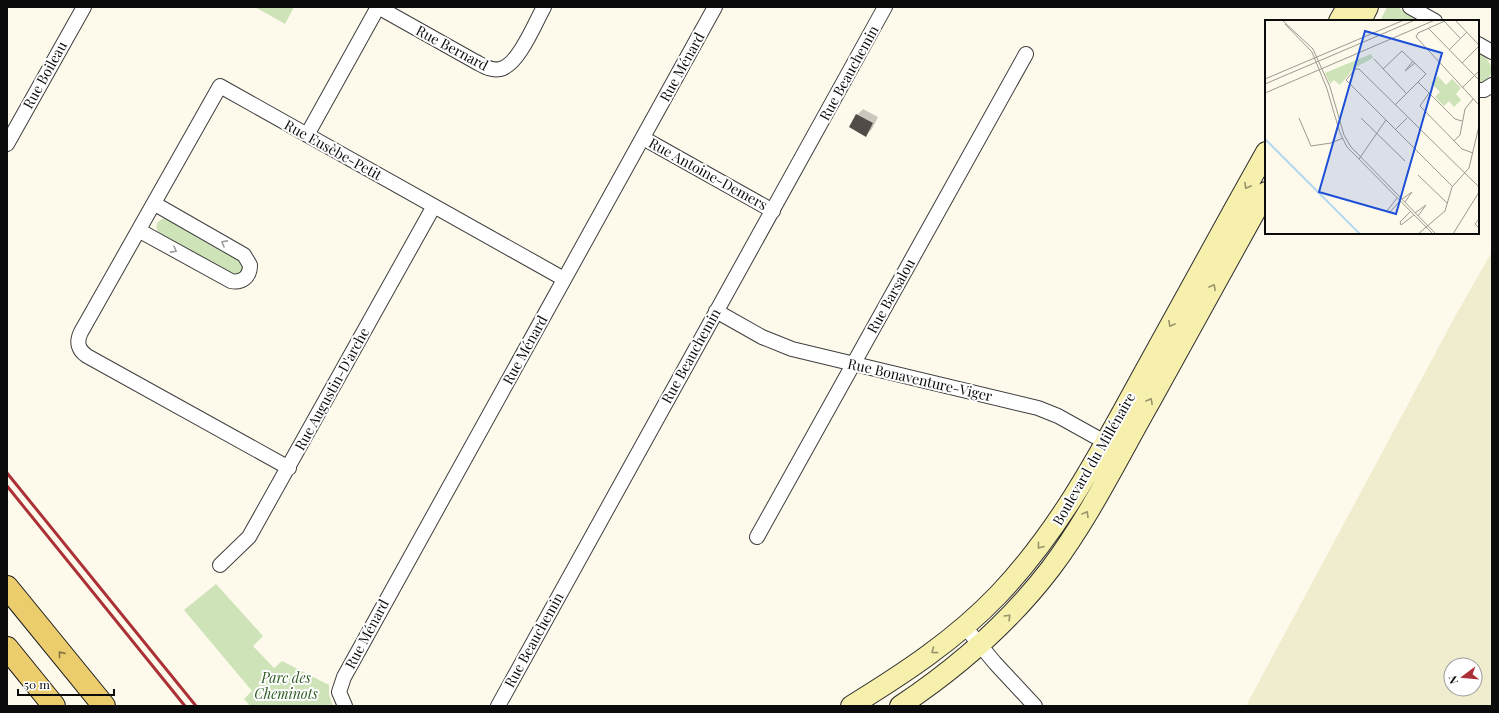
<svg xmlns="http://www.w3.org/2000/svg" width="1499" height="713" font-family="'Playfair Display',serif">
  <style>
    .farmland { fill: #f0edce; fill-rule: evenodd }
    .green { fill: #cee3b8 }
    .shadow { fill: #0003 }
    .building { fill: #524c48 }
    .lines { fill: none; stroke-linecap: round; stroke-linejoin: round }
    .street-casing { stroke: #3e3e3e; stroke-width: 16 }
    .secondary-casing { stroke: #2d2d2d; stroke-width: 22 }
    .primary-casing { stroke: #1c1c1c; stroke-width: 24 }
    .street { stroke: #fff; stroke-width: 14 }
    .secondary { stroke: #f7efac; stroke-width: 20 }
    .primary { stroke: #ebcd6d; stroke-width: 22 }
    .rail { stroke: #ac3137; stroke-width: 3 }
    .oneway { stroke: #99946c }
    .oneway2 { stroke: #9d9d9d }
    .oneway3 { stroke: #867641 }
    .labels { text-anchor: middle; stroke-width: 4; stroke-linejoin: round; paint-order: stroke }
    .street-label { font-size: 14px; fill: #0b0b0b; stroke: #fff }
    .park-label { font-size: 14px; font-style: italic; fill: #2e5b22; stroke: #fff }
    .inset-river { fill: none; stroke: #b4d9ef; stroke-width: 2 }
    .inset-road { fill: none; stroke: #9c9a91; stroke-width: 1 }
    .view { fill: #1d4ed8; fill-opacity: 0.15; stroke: #1d4ed8; stroke-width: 2 }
    .inset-edge { fill: none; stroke: #0b0b0b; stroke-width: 2 }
  </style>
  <rect width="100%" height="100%" fill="#fdf9eb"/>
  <!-- farmland -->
  <path class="farmland" d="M 1492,252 L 1492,706 L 1246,706 L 1458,311 ZM 1451,665 L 1475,665 L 1475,689 L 1451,689 Z"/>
  <!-- green -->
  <path class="green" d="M 255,7 L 294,7 L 285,24 Z
    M 1387,7 L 1397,7 L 1422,21 L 1380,21 Z
    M 1478,52 C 1493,60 1499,78 1478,83 Z
    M 163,219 L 168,219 L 239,259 L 243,266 L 242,270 L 236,275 L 230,274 L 160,234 C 154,228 156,221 163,219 Z
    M 216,584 L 263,636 L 253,646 L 274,668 L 282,661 L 329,685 L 329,695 L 333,706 L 250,706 L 244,699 L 252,691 L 184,610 Z"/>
  <!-- shadow -->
  <path class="shadow" d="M 863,109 L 878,117 L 872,129 L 866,135 L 857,115 Z"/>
  <!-- building -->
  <path class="building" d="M 856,114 L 873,123 L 866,137 L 849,127 Z"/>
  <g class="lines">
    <defs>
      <path id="street" d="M 378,7 L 476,62 C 484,66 491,71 500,69 C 518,66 535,23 544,7
        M 1410,7 L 1435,21
        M 1478,44 L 1492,52
        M 1478,90 L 1484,90 L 1492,85
        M 307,135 L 378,7
        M 643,138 L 773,211
        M 7,144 L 84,7
        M 140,231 L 231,281 C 242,283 250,277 250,265 L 244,255 L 155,204
        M 716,311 L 762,337 L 792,349 L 1038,408 L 1058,416 L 1112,446
        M 289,468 L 87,356 C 78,350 76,342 81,332 L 220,86 L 564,279
        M 757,537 L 1026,54
        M 220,565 L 249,537 L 434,206
        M 965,627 L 995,663 L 1035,706
        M 345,706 L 339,692 L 344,677 L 715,7
        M 498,706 L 885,7"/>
      <path id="secondary" d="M 1339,21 L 1347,7
        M 1361,21 L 1368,7
        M 851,706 C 903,674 955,640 998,595 C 1059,531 1099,455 1141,378 C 1183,302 1224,227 1266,152
        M 900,706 C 957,668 1009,623 1051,568 C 1090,516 1119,456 1151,400 C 1189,330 1228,261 1266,192"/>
      <path id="primary" d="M 7,587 L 104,706
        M 7,648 L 54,706"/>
    </defs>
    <!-- street casing -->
    <use href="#street" class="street-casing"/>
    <!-- secondary casing -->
    <use href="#secondary" class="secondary-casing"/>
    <!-- primary casing -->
    <use href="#primary" class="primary-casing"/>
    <!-- street -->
    <use href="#street" class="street"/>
    <!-- secondary -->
    <use href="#secondary" class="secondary"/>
    <!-- primary -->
    <use href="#primary" class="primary"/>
    <!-- rail -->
    <path class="rail" d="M 7,473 L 196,706
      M 7,486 L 185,706"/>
  </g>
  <!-- one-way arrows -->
  <defs><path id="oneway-chevron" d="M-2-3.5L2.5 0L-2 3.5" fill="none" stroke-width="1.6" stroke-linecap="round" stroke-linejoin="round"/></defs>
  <g class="oneway">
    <use href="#oneway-chevron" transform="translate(1247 186) rotate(119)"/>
    <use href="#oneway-chevron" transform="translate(1213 287) rotate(-61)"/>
    <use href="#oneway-chevron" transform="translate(1171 324) rotate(119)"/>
    <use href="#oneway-chevron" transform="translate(1150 401) rotate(-61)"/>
    <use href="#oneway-chevron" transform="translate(1086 514) rotate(-59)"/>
    <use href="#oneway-chevron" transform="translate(1040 546) rotate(128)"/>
    <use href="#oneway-chevron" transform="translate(1008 617) rotate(-46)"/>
    <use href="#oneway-chevron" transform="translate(934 651) rotate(143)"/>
  </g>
  <g class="oneway2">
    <use href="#oneway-chevron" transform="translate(224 243) rotate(-151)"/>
    <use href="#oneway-chevron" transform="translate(174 250) rotate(29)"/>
  </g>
  <use class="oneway3" href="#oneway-chevron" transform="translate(61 654) rotate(-129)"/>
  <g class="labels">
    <!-- street labels -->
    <g class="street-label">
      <text transform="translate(452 48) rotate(28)" y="5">Rue Bernard</text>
      <text transform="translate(682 67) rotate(-61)" y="5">Rue Ménard</text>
      <text transform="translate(849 73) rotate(-61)" y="5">Rue Beauchemin</text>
      <text transform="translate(45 75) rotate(-61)" y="5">Rue Boileau</text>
      <text transform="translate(333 150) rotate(29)" y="5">Rue Eusèbe-Petit</text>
      <text transform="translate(708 174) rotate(29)" y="5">Rue Antoine-Demers</text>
      <text transform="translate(891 296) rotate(-61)" y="5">Rue Barsalou</text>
      <text transform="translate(525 350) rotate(-61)" y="5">Rue Ménard</text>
      <text transform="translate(691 356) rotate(-61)" y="5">Rue Beauchemin</text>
      <text transform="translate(920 380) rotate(13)" y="5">Rue Bonaventure-Viger</text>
      <text transform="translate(332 389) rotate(-61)" y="5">Rue Augustin-D'arche</text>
      <text transform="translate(1094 459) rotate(-60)" y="5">Boulevard du Millénaire</text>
      <text transform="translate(367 634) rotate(-62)" y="5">Rue Ménard</text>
      <text transform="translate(534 640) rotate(-61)" y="5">Rue Beauchemin</text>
    </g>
    <!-- park labels -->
    <g class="park-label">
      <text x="286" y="683">Parc des<tspan x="286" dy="16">Cheminots</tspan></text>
    </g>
  </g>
  <!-- overview -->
  <g transform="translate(1265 20)">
    <rect width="214" height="214" fill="#fdf9eb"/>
    <path d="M 106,34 L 108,38 L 89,48 L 75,65 L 69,60 L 65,64 L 60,53 ZM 173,56 L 181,65 L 187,59 L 196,68 L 191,74 L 196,80 L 189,87 L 184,81 L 179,86 L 170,77 L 175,72 L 166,63 Z" fill="#cee3b8"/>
    <path class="inset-river" d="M 0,119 L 95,214"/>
    <path class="inset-road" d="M 17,0 L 48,29 L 65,67 L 79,115 L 86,127 L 171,214M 182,0 L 153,13 L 151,17 L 214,85M 190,0 L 214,25M 179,1 L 196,19M 20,4 L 47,32 L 62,69 L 75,113 L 82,127 L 168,214M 163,8 L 214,60M 184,30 L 202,12M 109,39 L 141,73M 148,41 L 140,51 L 150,43M 197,43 L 214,26M 118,49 L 137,31 L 161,54 L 130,85M 0,59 L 139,0M 153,62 L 190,99 L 197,101M 0,64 L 150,0M 197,68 L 214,51M 0,73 L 170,0M 164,73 L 155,86 L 197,129 L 208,133M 34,98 L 46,126 L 66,123 L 78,118M 96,98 L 140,141M 131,109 L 142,98M 189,121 L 195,115 L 200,89 L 208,79M 94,139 L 121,100M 153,155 L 182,183M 187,166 L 81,60 L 90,49 L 94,49 L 214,167M 132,178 L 122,191 L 125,192 L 135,181M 137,179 L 147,172 L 140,182M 146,191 L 135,202 L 136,205 L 149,195M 150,193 L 161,185 L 153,196M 214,199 L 210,204 L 214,208M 153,214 L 180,191 L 187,167 L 204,148 L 214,106M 188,214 L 214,172"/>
    <path class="view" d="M 100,11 L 177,33 L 131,194 L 54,172 Z"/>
    <rect width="214" height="214" class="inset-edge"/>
  </g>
  <!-- border -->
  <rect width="1499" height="713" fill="none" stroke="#0b0b0b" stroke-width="16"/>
  <!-- north arrow -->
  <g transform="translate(1463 677) rotate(254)"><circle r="19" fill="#ffffff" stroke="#9d9d9d"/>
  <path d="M0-3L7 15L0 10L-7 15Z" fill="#ac3137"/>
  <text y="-6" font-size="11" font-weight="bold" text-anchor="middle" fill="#0b0b0b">N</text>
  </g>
  <!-- scale -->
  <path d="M18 689v6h96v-6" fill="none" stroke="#0b0b0b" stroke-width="2"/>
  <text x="24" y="689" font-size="12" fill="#0b0b0b" stroke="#ffffff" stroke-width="3" paint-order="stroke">50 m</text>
</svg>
